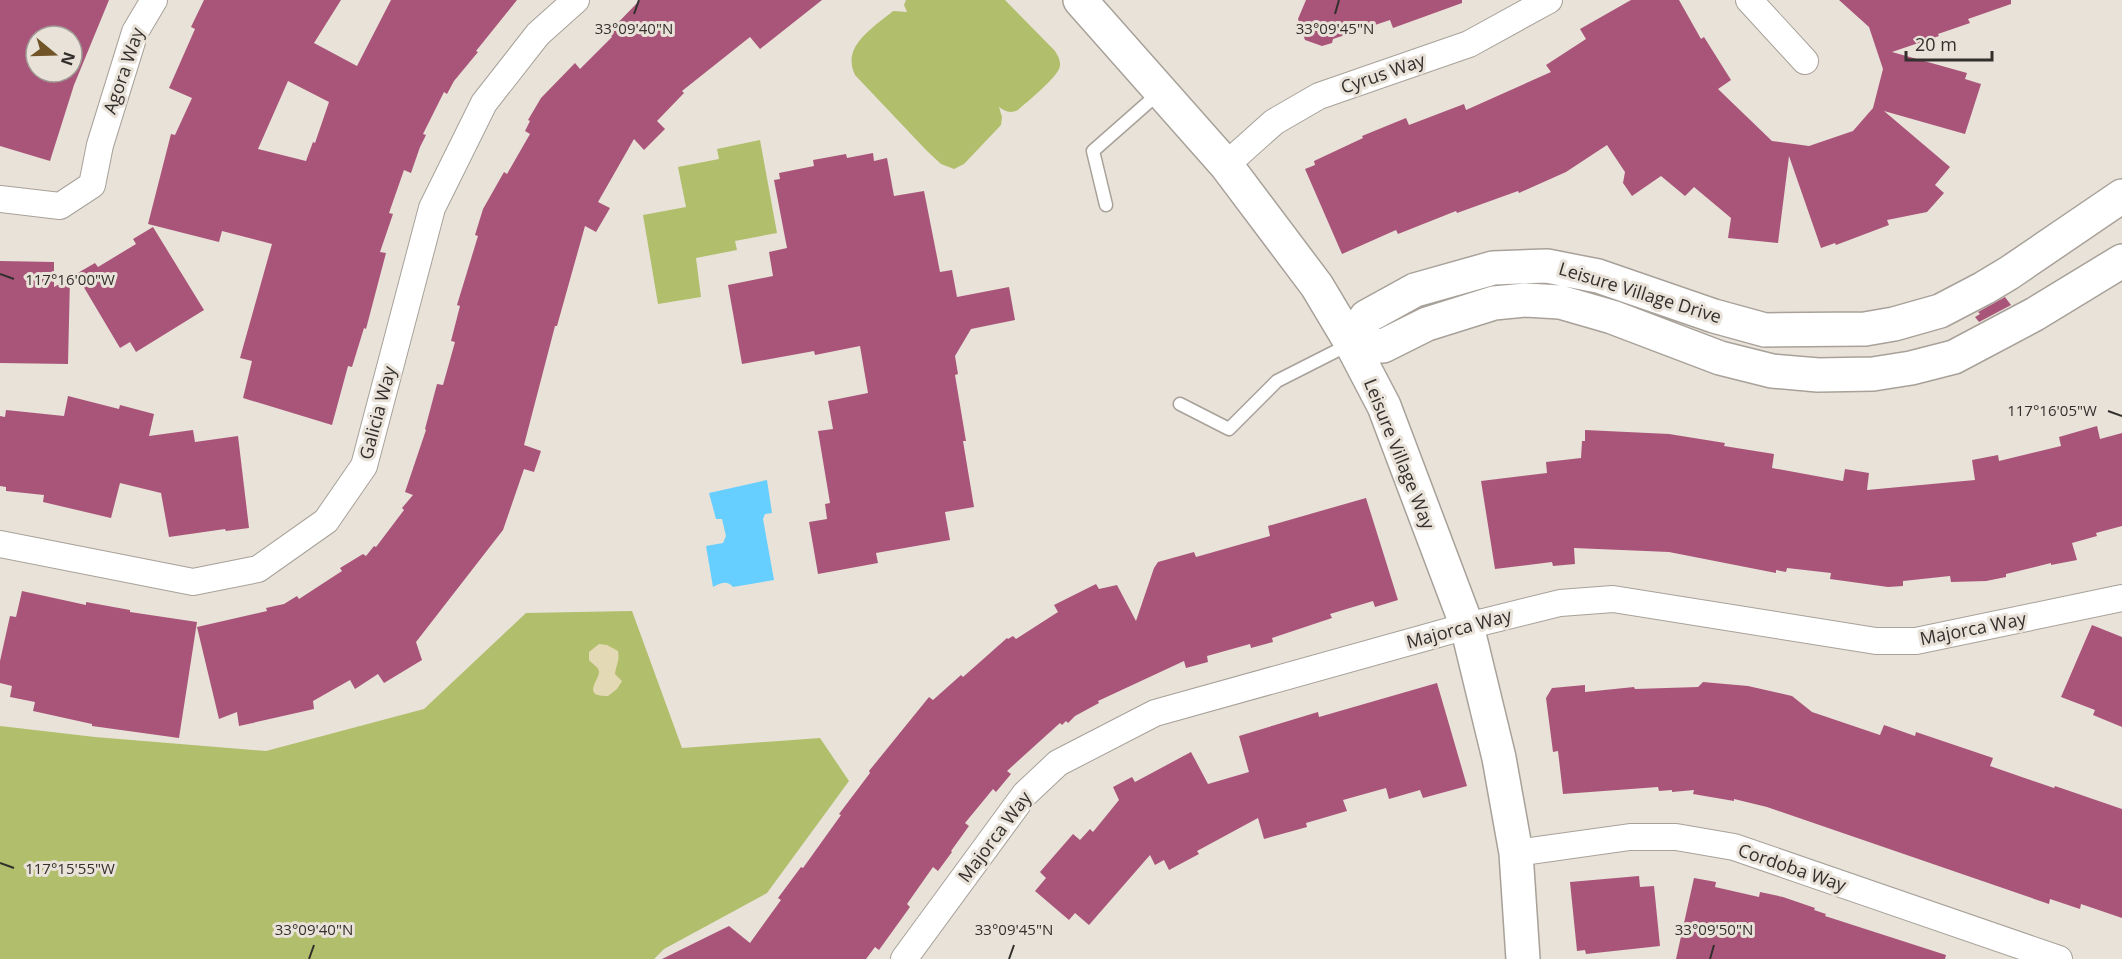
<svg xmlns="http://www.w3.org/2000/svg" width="2122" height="959" font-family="'Open Sans',sans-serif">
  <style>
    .green { fill: #b1be6b }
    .sand { fill: #e3dab5 }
    .water { fill: #67cfff }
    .building { fill: #a95579; fill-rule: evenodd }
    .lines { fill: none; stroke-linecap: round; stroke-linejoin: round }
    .lane-casing { stroke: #a7a199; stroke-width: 15 }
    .street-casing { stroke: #a7a199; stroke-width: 28 }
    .secondary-casing { stroke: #a7a199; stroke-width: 36 }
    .lane { stroke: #fff; stroke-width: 12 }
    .street { stroke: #fff; stroke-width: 26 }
    .secondary { stroke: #fff; stroke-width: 33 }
    .ticks { fill: none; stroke: #322f2c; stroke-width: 2 }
    .labels { text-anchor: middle; stroke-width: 6; stroke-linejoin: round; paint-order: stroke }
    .street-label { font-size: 18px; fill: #322f2c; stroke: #e8e2d9 }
    .ticks-label { font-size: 15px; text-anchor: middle; fill: #322f2c; stroke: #e8e2d9; stroke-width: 6; stroke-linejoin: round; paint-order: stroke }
  </style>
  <rect width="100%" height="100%" fill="#e8e2d9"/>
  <!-- green -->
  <path class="green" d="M 906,0 L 1005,0 L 1055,51 C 1058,56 1062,62 1059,69 C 1055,79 1027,102 1018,110 C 1010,114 1005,111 999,107 L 1002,117 L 1001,125 L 964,164 L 954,169 L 941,164 L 927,151 L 855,75 C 841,46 873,28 893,11 L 907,12 L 904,5 Z
    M 760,140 L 777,233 L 735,241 L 737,250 L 696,258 L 701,297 L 658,304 L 643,215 L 686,207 L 678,167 L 719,159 L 717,149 Z
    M 632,611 L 682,748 L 820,738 L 849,781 L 767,893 L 664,949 L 654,959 L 0,959 L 0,726 L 95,737 L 266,751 L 424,709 L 526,613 Z"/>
  <!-- sand -->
  <path class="sand" d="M 599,644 L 607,645 L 618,651 C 620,661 616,665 615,674 L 622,681 L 617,689 L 608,696 C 581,697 599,680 599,672 C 599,667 592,664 589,660 L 589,652 Z"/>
  <!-- water -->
  <path class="water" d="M 767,480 L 772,513 L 765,514 L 763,519 L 774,580 L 733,587 C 727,580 721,583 713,587 L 706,546 L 723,543 L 726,536 L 722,519 L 716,519 L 709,493 Z"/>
  <!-- building -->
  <path class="building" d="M 0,0 L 109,0 L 74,85 L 50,161 L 0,146 ZM 36,36 L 72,36 L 72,72 L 36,72 Z
    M 204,0 L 341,0 L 314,43 L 357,66 L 391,0 L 517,0 L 476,51 L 478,52 L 454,81 L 447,94 L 444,92 L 423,134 L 426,135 L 420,147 L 411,173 L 404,170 L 389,213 L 393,214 L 380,252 L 386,253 L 366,329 L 364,328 L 352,367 L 348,366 L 332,425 L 243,398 L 252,361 L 240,358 L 272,244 L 222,231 L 219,242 L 148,224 L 171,134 L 175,135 L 192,98 L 169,88 L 195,29 L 191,27 ZM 288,81 L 329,102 L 315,143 L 313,142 L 306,161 L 258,149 Z
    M 640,0 L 822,0 L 760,49 L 750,37 L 682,91 L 684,93 L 657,121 L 665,129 L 644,150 L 634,139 L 598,202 L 610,208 L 596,232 L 585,226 L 557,326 L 555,326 L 524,445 L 541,451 L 534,472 L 524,469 L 503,530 L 416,642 L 422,660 L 384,683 L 378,674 L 355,689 L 350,680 L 313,701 L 314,709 L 239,726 L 237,712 L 219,719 L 197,627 L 267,611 L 266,608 L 284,604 L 297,596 L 299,599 L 342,571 L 340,568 L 363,554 L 366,556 L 374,546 L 376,547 L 404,510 L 402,508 L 413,495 L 405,492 L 426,430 L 425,429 L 437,384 L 443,385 L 455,342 L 451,341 L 460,306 L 457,305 L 478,236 L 475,235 L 483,209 L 504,172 L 507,174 L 530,134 L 525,131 L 530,121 L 528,120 L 541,98 L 575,63 L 580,69 L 612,37 L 608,33 Z
    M 1306,0 L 1462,0 L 1462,3 L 1393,28 L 1390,20 L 1333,39 L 1332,43 L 1322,46 L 1305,40 L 1298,19 Z
    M 1631,0 L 1679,0 L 1701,39 L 1704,37 L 1731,80 L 1718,89 L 1772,141 L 1809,146 L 1853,131 L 1873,108 L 1883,69 L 1869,27 L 1839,0 L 2011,0 L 2011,4 L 1968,19 L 1970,23 L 1938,34 L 1939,36 L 1892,52 L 1967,73 L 1965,79 L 1981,84 L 1965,134 L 1884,111 L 1950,167 L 1935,185 L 1944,193 L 1927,212 L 1887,220 L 1889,225 L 1836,245 L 1835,243 L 1821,248 L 1789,156 L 1778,243 L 1728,238 L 1731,218 L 1694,187 L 1685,196 L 1661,176 L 1632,196 L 1623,183 L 1625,172 L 1607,145 L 1566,172 L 1519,193 L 1518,191 L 1457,213 L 1456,211 L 1398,234 L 1396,230 L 1342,254 L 1305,169 L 1315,165 L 1314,161 L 1363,138 L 1362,136 L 1406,118 L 1409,125 L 1464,104 L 1466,110 L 1551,72 L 1546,65 L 1586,39 L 1580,29 Z
    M 873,153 L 874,161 L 887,158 L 894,196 L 924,191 L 940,272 L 952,270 L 957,297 L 1009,287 L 1015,320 L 971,329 L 955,356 L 958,374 L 955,375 L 966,441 L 963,441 L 974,507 L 945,512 L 950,540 L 876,553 L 878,563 L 818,574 L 809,522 L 827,519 L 825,504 L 830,503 L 818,431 L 833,429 L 828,401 L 868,393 L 860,346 L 815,355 L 814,351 L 742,364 L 728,285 L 773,276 L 769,252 L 787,248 L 774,180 L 780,179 L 779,173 L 814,166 L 813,160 L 846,154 L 847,158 Z
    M 153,227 L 204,310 L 136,352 L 130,342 L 120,348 L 76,274 L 95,263 L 98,267 L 136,244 L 133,239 Z
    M 0,261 L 54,262 L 54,287 L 70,278 L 68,364 L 0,363 Z
    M 2005,297 L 2011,305 L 1979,322 L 1975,317 L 1980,314 L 1978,312 Z
    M 68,396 L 119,409 L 120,405 L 154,414 L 149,436 L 193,430 L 195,442 L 238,436 L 249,528 L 226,531 L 225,529 L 169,537 L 161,493 L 120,483 L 111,518 L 43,502 L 44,495 L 6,491 L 6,487 L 0,486 L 0,416 L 5,417 L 6,410 L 64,416 Z
    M 2097,426 L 2100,439 L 2122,433 L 2122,526 L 2096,533 L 2097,536 L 2072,543 L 2077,560 L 2051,565 L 2051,563 L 2006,574 L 2006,577 L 1986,581 L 1951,582 L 1950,576 L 1903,581 L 1903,586 L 1888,587 L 1830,579 L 1831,573 L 1787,568 L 1786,572 L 1776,570 L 1776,573 L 1669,552 L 1574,548 L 1575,564 L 1553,566 L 1552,562 L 1495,569 L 1481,481 L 1547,473 L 1546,462 L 1581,458 L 1582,441 L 1585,441 L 1585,430 L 1669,434 L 1725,443 L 1724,446 L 1774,454 L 1772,468 L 1843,481 L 1845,469 L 1869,473 L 1867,490 L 1975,480 L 1972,460 L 1998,455 L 1999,461 L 2061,446 L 2059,437 Z
    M 1366,498 L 1398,600 L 1375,607 L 1373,601 L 1330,614 L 1332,618 L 1272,638 L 1273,642 L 1251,648 L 1250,644 L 1207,656 L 1208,662 L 1186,668 L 1184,661 L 1098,701 L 1099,703 L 1075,716 L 1068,723 L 1066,721 L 1062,725 L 1060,723 L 1007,771 L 1011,774 L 996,792 L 993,789 L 965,823 L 969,826 L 951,851 L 952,852 L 938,871 L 933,867 L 907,904 L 910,907 L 879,950 L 875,947 L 866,959 L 662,959 L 729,926 L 750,943 L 781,900 L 778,898 L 801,867 L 803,868 L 841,815 L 839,814 L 870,773 L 869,771 L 929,697 L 933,700 L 961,675 L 963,677 L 1007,638 L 1008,639 L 1013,636 L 1016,639 L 1058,612 L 1054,605 L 1096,584 L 1099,589 L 1117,585 L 1136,621 L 1154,568 L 1158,562 L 1194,552 L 1196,557 L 1270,536 L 1268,526 Z
    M 22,591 L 86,605 L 86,602 L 130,610 L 130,612 L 197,622 L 179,738 L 92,726 L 92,724 L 33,711 L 35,702 L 10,697 L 12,686 L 0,683 L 0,661 L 10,616 L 16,617 Z
    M 2092,625 L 2122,637 L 2122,727 L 2093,715 L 2095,710 L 2061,697 Z
    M 1703,682 L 1748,686 L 1792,696 L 1812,712 L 1880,735 L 1884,725 L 1915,736 L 1916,732 L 1993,758 L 1990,766 L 2054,788 L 2055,786 L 2122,809 L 2122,918 L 2081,904 L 2080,909 L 2050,899 L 2049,904 L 1767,807 L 1734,799 L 1734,801 L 1693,794 L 1694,790 L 1672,792 L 1672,790 L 1659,791 L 1658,787 L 1563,794 L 1558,751 L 1553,752 L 1546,698 L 1552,688 L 1585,685 L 1585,692 L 1634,687 L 1635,689 L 1698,687 Z
    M 1437,683 L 1467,786 L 1423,798 L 1420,790 L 1389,799 L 1386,788 L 1343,800 L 1347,811 L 1306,823 L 1307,827 L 1264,839 L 1258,818 L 1197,851 L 1199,854 L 1169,870 L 1164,860 L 1155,865 L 1150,855 L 1089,925 L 1075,913 L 1069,920 L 1035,891 L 1046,878 L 1040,872 L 1073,834 L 1080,840 L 1090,829 L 1093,832 L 1119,800 L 1113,787 L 1132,777 L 1135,782 L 1191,752 L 1208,784 L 1249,772 L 1239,736 L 1318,712 L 1319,717 Z
    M 1639,876 L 1640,887 L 1654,886 L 1660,946 L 1586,954 L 1585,950 L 1577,951 L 1570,882 Z
    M 1694,878 L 1716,882 L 1715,887 L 1759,897 L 1760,892 L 1783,897 L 1815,908 L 1814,910 L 1826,914 L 1825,916 L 1946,955 L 1945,959 L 1676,959 Z"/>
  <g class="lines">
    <defs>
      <path id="lane" d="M 1106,205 L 1093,151 L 1160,92
        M 1180,404 L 1229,429 L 1277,381 L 1350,344"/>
      <path id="street" d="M 1749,0 L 1805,61
        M 1226,165 L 1274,122 L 1319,96 L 1469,44 L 1549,0
        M 0,199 L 60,206 L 92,185 L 100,145 L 135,32 L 154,0
        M 0,544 L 193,582 L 258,569 L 326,521 L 364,466 L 432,208 L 484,103 L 538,34 L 576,0
        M 1516,853 L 1630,837 L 1676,837 L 1734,847 L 2059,959
        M 904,959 L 1025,794 L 1058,763 L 1155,713 L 1467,626 L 1560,603 L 1613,599 L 1876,641 L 1916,641 L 2122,598"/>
      <path id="secondary" d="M 1080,0 L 1226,165 L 1317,286 L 1351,343 L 1384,406 L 1467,626 L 1499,758 L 1516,853 L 1523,959
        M 2122,196 L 2009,273 L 1984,288 L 1940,311 L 1894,324 L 1865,329 L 1765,330 L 1714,316 L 1598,276 L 1547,266 L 1493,268 L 1415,290 L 1366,317 L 1351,343 L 1383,346 L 1427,324 L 1494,303 L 1526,300 L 1560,302 L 1612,317 L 1720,358 L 1772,371 L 1818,375 L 1873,374 L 1911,368 L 1954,357 L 2035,314 L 2122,261"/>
    </defs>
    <!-- lane casing -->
    <use href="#lane" class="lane-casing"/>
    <!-- street casing -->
    <use href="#street" class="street-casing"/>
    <!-- secondary casing -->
    <use href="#secondary" class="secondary-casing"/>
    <!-- lane -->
    <use href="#lane" class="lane"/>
    <!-- street -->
    <use href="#street" class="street"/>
    <!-- secondary -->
    <use href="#secondary" class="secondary"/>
  </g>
  <!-- ticks -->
  <path class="ticks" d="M 634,14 L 639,0M 1335,14 L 1339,0M 0,274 L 14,279M 2108,411 L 2122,416M 0,863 L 14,868M 309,959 L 314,945M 1009,959 L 1014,945M 1710,959 L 1714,945"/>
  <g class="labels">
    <!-- street labels -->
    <g class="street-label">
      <text transform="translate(124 71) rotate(-71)" y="6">Agora Way</text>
      <text transform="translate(1383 74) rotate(-19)" y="6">Cyrus Way</text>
      <text transform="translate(1640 293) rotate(17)" y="6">Leisure Village Drive</text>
      <text transform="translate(378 413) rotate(-75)" y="6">Galicia Way</text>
      <text transform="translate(1399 454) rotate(68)" y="6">Leisure Village Way</text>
      <text transform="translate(1459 629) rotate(-15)" y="6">Majorca Way</text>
      <text transform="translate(1973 629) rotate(-11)" y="6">Majorca Way</text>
      <text transform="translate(995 837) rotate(-53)" y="6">Majorca Way</text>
      <text transform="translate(1792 868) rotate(19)" y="6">Cordoba Way</text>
    </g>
  </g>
  <g class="ticks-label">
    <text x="634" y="34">33°09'40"N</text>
    <text x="1335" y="34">33°09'45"N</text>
    <text x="70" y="285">117°16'00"W</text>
    <text x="2052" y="416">117°16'05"W</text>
    <text x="70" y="874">117°15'55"W</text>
    <text x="314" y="935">33°09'40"N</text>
    <text x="1014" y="935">33°09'45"N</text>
    <text x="1714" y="935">33°09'50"N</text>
  </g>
  <!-- north arrow -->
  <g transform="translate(54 54) rotate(109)"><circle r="28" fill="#e8e2d9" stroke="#9f9a94" stroke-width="1.5"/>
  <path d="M0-4.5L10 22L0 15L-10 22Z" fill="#715428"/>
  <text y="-9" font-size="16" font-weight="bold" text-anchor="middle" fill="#322f2c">N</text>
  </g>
  <!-- scale -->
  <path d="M1906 51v9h86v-9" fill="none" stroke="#322f2c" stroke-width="3"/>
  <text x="1915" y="51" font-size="18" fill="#322f2c" stroke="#e8e2d9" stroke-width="4.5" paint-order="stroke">20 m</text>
</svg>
